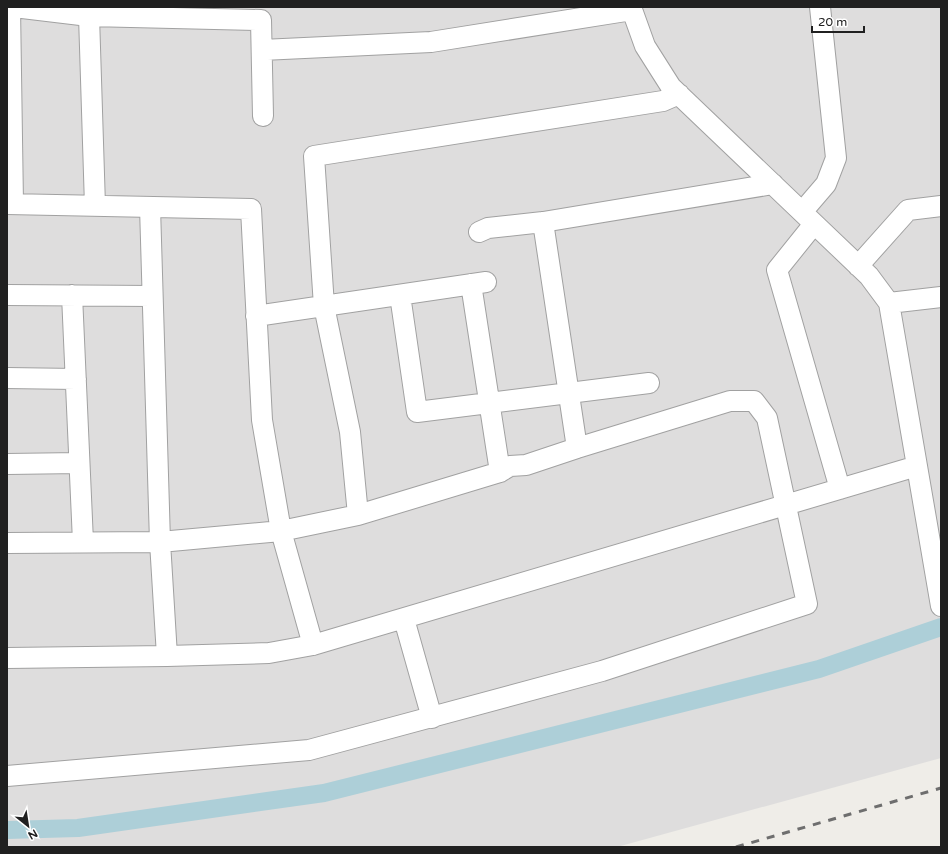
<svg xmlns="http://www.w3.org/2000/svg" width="948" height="854" font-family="'Varela Round',sans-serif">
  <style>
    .residential { fill: #dedddd }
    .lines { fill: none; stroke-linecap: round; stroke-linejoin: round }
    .canal { stroke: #adcfd8; stroke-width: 18 }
    .minor-casing { stroke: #a1a1a1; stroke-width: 22 }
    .minor { stroke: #fff; stroke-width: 20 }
    .rail { stroke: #6e6e6e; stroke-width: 3; stroke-dasharray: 8 8; stroke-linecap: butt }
  </style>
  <rect width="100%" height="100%" fill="#efede8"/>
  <!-- residential -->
  <path class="residential" d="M 7,7 L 941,7 L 941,758 L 617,847 L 7,847 Z"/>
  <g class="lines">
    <!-- canal -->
    <path class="canal" d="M 7,830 L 78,828 L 324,793 L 819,669 L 941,627"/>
    <defs>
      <path id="minor" d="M 10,7 L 13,204
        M 14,7 L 89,16 L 261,20 L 263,116
        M 631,7 L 645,46 L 671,87 L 869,276 L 889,303 L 941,606
        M 89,16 L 95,206
        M 262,50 L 431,42 L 632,10
        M 7,204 L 251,209 L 262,420 L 281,531 L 313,645
        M 150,207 L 160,542 L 167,656
        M 802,212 L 826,184 L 836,158 L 820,7
        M 814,224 L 777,270 L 840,489
        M 479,232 L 488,228 L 543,222 L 773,184
        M 858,266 L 908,210 L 941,206
        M 471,284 L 500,472
        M 7,295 L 152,296
        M 72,295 L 83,542
        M 400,295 L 417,412 L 649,383
        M 889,303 L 941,297
        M 256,316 L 486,282
        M 7,378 L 76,379
        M 7,464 L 79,463
        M 358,515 L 350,432 L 324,306 L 314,156 L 663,101 L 679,94
        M 7,543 L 160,542 L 281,531 L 358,515 L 500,472 L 510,466 L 526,465 L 577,448 L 543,222
        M 404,619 L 432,718
        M 7,658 L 167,656 L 269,653 L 313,645 L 917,466
        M 7,776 L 309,750 L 602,671 L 807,604 L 767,418 L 754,401 L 730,401 L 577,448"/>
    </defs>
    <!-- minor casing -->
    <use href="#minor" class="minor-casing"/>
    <!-- minor -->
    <use href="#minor" class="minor"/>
    <!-- rail -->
    <path class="rail" d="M 736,847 L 941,788"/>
  </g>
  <!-- border -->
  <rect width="948" height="854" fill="none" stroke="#202020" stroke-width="16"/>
  <!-- north arrow -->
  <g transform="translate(28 826) rotate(150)" stroke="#ffffff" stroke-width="3" paint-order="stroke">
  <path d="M0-3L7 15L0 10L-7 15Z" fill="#202020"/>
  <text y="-6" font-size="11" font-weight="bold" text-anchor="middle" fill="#202020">N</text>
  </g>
  <!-- scale -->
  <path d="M812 26v6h52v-6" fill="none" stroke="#202020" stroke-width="2"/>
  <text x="818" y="26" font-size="12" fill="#202020" stroke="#ffffff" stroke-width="3" paint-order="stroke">20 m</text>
</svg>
